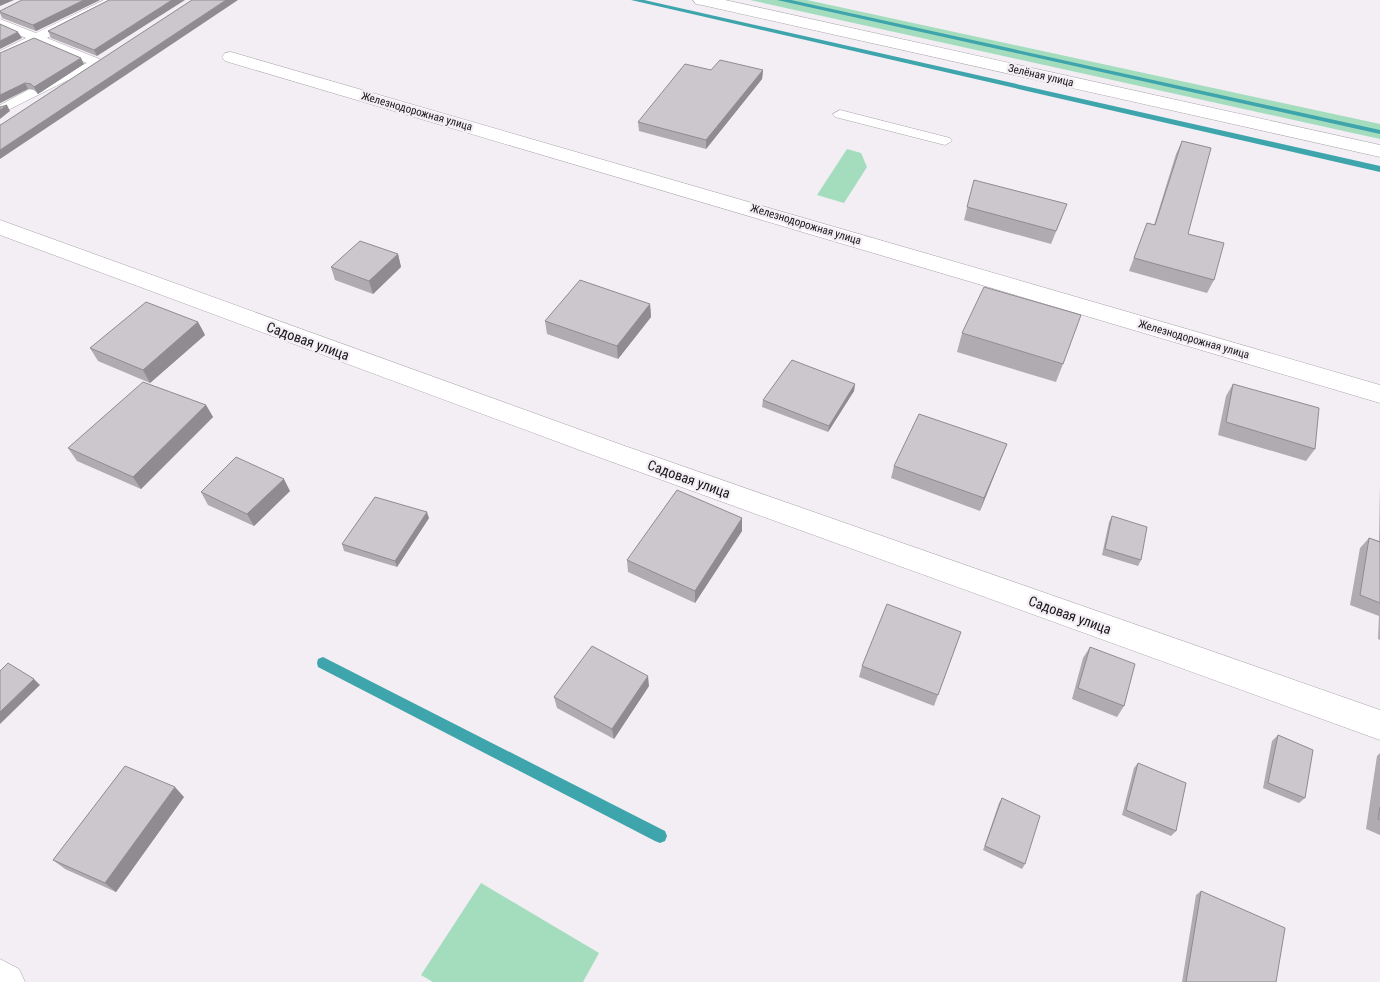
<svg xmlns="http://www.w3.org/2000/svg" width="1380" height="982" font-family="'Roboto Condensed',sans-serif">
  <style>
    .green { fill: #a4ddbd }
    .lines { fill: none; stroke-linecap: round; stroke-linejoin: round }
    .stream { fill: #3ea5ac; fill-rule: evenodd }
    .service-casing { stroke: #a9a4aa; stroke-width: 1 }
    .minor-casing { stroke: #a9a4aa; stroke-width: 1 }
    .service { fill: #fff; fill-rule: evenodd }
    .minor { fill: #fff; fill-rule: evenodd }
    .wall { fill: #afabb0 }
    .shaded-wall { fill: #8f8b90 }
    .building { fill: #ccc7cd; stroke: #8f8b90 }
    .labels { text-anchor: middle; stroke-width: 4.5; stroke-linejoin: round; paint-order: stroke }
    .far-street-label { font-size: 11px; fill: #161517; stroke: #f3edf4 }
    .street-label { font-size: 14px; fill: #161517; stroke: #f3edf4 }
  </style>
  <rect width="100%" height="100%" fill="#f3edf4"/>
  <!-- green -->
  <path class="green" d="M 750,0 L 807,0 L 1380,124 L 1380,139 Z
    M 847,149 L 861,153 L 867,167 L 844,203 L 817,195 Z
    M 481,883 L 599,953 L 583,982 L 433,982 L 421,975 Z"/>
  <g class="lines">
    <!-- stream -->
    <path class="stream" d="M 631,0 L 644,0 L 1380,166 L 1380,172 Z
      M 777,0 L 791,0 L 1380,130 L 1380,134 Z
      M 323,657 L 665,831 L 667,836 L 665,841 L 660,843 L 655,841 L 318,667 L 317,663 L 318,659 Z"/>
    <defs>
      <path id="service" d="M 104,0 L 119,0 L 47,38 L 102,60 L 104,63 L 102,66 L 64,82 L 0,114 L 0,105 L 54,76 L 87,63 L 37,42 L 0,60 L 0,51 L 26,38 L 0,27 L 0,19 L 36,33 Z
        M 840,110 L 950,138 L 952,141 L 945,145 L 835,117 L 833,114 Z"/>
      <path id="minor" d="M 693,0 L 725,0 L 1380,145 L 1380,157 L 702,5 L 696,4 Z
        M 231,52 L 1380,385 L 1380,403 L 225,61 L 222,57 L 225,53 Z
        M 0,220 L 622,445 L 1380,710 L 1380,740 L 604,459 L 0,235 Z
        M 0,959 L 19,969 L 25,982 L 0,982 Z"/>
    </defs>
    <!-- service casing -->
    <use href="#service" class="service-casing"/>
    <!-- minor casing -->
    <use href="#minor" class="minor-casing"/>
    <!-- service -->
    <use href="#service" class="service"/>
    <!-- minor -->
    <use href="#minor" class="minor"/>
  </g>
  <!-- wall -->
  <path class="wall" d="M 22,0 L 100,0 L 36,31 L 2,18 L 0,13 L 0,11 Z
    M 109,0 L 97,56 L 51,38 L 48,31 Z
    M 0,53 L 84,64 L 38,94 L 34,90 L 28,89 L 0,103 Z
    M 711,70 L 763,70 L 762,79 L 706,149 L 639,131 L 638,122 Z
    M 1182,141 L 1188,234 L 1214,280 L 1207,293 L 1129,271 L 1147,223 L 1154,225 L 1176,154 Z
    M 974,180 L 1062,217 L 1051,244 L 964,220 Z
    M 398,254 L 401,267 L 373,294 L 335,280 L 331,267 Z
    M 650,304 L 651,317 L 618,359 L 547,334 L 545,321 Z
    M 198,322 L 205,335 L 150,383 L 98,361 L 90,348 Z
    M 962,333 L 1063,364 L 1056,382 L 957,352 Z
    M 855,384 L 854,391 L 828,432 L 762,407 L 763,400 Z
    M 1233,384 L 1315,449 L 1306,461 L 1218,435 L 1226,396 Z
    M 206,405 L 213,417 L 141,489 L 77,461 L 68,448 Z
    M 1007,444 L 980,511 L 891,478 L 894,466 Z
    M 1380,484 L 1380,640 L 1378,639 L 1379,616 L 1350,605 L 1360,548 L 1369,538 L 1379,541 Z
    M 290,491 L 254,526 L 208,505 L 201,492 Z
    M 1112,516 L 1141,560 L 1138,566 L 1102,555 L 1109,522 Z
    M 429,518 L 397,567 L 344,551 L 342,544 Z
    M 742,518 L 742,531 L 695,603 L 628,572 L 627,560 Z
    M 961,632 L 934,706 L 859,677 L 862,666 Z
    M 1090,647 L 1124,706 L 1117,717 L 1072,699 L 1083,658 Z
    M 649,686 L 614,739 L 557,708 L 554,697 Z
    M 1278,735 L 1305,798 L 1299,803 L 1263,788 L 1272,741 Z
    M 1380,753 L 1380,835 L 1366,829 L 1377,756 Z
    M 1138,763 L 1176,831 L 1171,836 L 1122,815 L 1134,768 Z
    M 184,797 L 116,892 L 65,869 L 53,860 Z
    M 1002,798 L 1025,864 L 1022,869 L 983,850 L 999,803 Z
    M 1201,891 L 1276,982 L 1182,982 L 1196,895 Z"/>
  <!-- shaded-wall -->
  <path class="shaded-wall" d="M 0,0 L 14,0 L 0,6 Z
    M 84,0 L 100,0 L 36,31 L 33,25 Z
    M 172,0 L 185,0 L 97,56 L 94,50 Z
    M 226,0 L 238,0 L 0,159 L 0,150 Z
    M 18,32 L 22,38 L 0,49 L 0,41 Z
    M 81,58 L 84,64 L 38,94 L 34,87 Z
    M 763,70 L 762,79 L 706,149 L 706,140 Z
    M 25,83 L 28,89 L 0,103 L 0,95 Z
    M 7,105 L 10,111 L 0,119 L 0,110 Z
    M 398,254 L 401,267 L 373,294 L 369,281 Z
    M 650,304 L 651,317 L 618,359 L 617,346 Z
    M 198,322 L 205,335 L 150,383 L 143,370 Z
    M 855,384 L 854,391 L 828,432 L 829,426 Z
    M 206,405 L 213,417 L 141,489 L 133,477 Z
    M 1007,444 L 1002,456 L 980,511 L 984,498 Z
    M 284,479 L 290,491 L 254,526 L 247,514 Z
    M 427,512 L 429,518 L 397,567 L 395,561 Z
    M 742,518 L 742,531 L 695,603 L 695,591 Z
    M 648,676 L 649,686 L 614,739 L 612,729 Z
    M 34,679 L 40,685 L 0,724 L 0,712 Z
    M 175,787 L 184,797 L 116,892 L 105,883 Z"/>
  <!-- building -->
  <path class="building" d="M 22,0 L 84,0 L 33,25 L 0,12 L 0,11 Z
    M 109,0 L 172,0 L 94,50 L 48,31 Z
    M 192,0 L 226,0 L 0,150 L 0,125 L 2,124 Z
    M 0,24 L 18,32 L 0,41 Z
    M 34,38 L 81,58 L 34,87 L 31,84 L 25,83 L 0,95 L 0,53 Z
    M 720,60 L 763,70 L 706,140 L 638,122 L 685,64 L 711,70 Z
    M 7,105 L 0,110 L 0,107 Z
    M 1182,141 L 1211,148 L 1188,234 L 1224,243 L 1214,280 L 1134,258 L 1147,223 L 1155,225 Z
    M 974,180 L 1067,204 L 1056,231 L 967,207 Z
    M 360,241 L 398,254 L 369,281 L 331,267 Z
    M 580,280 L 650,304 L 617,346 L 545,321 Z
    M 984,287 L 1081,315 L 1063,364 L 962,333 Z
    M 146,302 L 198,322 L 143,370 L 90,348 Z
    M 792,360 L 855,384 L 829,426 L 763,400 Z
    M 143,382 L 206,405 L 133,477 L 68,448 Z
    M 1233,384 L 1319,408 L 1315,449 L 1226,422 Z
    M 919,414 L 1007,444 L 984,498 L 894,466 Z
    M 236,457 L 284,479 L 247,514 L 201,492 Z
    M 677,490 L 742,518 L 695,591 L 627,560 Z
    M 375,497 L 427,512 L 395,561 L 342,544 Z
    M 1112,516 L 1147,527 L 1141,560 L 1105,549 Z
    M 1369,538 L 1380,542 L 1380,603 L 1360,595 Z
    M 887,604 L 961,632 L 938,695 L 862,666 Z
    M 592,646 L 648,676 L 612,729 L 554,697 Z
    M 1090,647 L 1135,664 L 1124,706 L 1078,688 Z
    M 8,663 L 34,679 L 0,712 L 0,671 Z
    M 1278,735 L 1313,750 L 1305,798 L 1268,783 Z
    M 1138,763 L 1186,783 L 1176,831 L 1126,810 Z
    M 125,766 L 175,787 L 105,883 L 53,860 Z
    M 1002,798 L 1040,816 L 1025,864 L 985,846 Z
    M 1380,807 L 1380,820 L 1378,819 Z
    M 1201,891 L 1285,928 L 1276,982 L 1186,982 Z"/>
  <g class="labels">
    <!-- far-street labels -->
    <g class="far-street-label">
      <text transform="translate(1041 75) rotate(13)" y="4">Зелёная улица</text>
      <text transform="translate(417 111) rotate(16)" y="4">Железнодорожная улица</text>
      <text transform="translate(806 224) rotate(17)" y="4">Железнодорожная улица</text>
      <text transform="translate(1194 339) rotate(16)" y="4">Железнодорожная улица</text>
    </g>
    <!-- street labels -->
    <g class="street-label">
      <text transform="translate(308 341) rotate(20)" y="5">Садовая улица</text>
      <text transform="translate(689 479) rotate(20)" y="5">Садовая улица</text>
      <text transform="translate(1070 615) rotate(20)" y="5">Садовая улица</text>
    </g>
  </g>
</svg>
